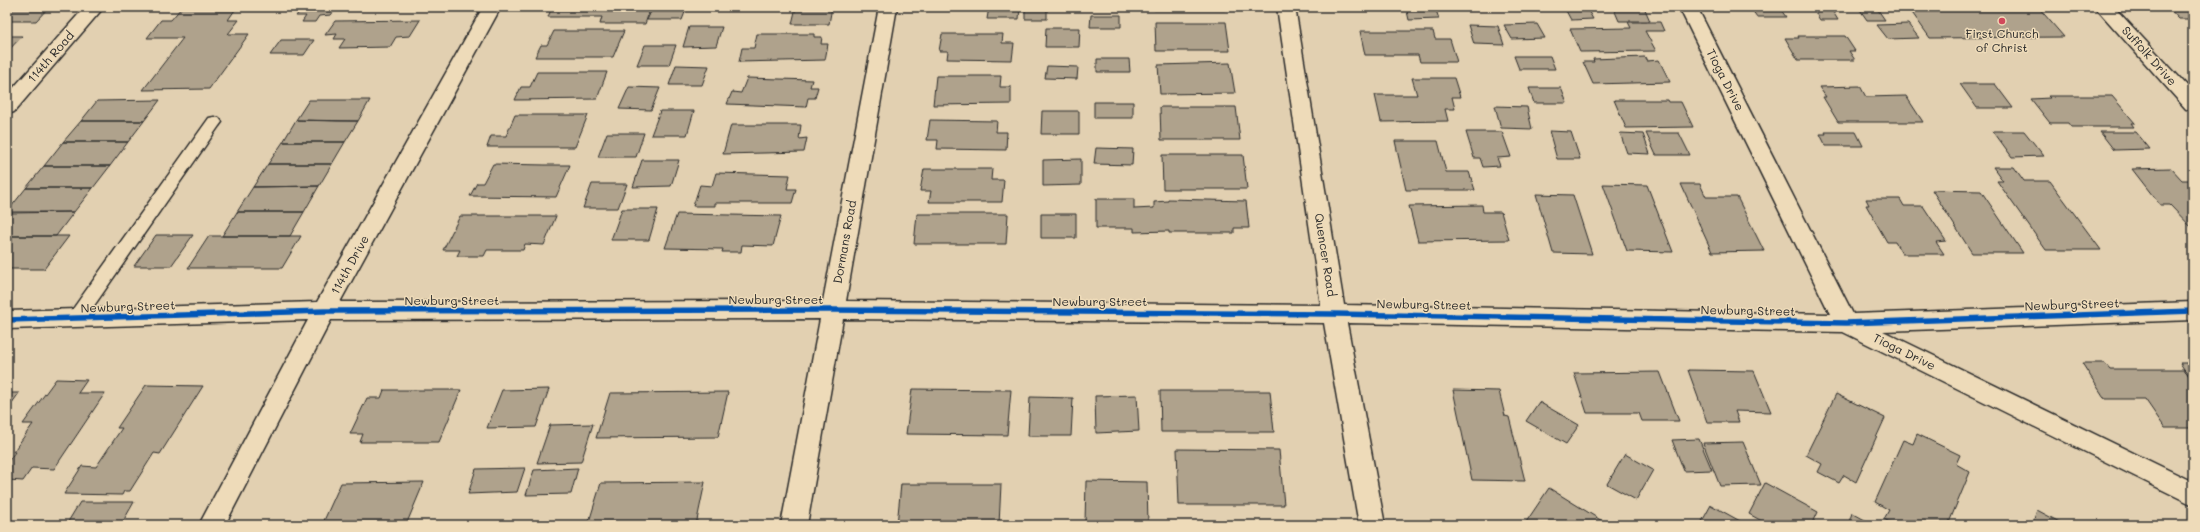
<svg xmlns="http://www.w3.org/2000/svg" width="2200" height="532" font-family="Mali,sans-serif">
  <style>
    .building { fill: #afa28c; stroke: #2b2b2b }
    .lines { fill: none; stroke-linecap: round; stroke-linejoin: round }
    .lane-casing { stroke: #2b2b2b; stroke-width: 3 }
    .street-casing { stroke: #2b2b2b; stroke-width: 3 }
    .lane { fill: #eedbb9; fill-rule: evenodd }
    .street { fill: #eedbb9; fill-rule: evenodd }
    .cycleway-casing { stroke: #eedbb9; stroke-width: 8 }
    .cycleway { stroke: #0057b8; stroke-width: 5.5 }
    .poi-dot { fill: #d1495b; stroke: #eedbb9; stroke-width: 1.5 }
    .labels { text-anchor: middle; stroke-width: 3; stroke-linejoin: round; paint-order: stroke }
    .poi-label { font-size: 12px; fill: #2b2b2b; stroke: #eedbb9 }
    .street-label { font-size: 12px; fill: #2b2b2b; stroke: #eedbb9 }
  </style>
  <rect width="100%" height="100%" fill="#e2d0b1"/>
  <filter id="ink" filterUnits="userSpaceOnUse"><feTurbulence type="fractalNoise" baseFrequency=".025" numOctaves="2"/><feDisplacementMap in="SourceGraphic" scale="8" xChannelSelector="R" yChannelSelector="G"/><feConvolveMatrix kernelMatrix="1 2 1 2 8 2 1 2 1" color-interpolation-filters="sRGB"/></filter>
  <g filter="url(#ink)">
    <!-- building -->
    <path class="building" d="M 7,7 L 49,7 L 36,21 L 7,21 Z
      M 182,7 L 237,7 L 228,20 L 239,20 L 228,34 L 249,34 L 209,89 L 143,90 L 183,38 L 147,38 L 161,20 L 171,20 Z
      M 303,7 L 337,7 L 331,15 L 319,16 L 315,22 L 302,22 L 306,16 L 296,16 Z
      M 355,7 L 416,7 L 354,8 Z
      M 552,7 L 611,8 L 651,7 L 645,24 L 600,24 L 602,17 L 548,17 Z
      M 653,7 L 687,7 L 682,20 L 647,20 Z
      M 796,7 L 832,7 L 829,24 L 792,24 Z
      M 989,7 L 1020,7 L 1019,19 L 987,19 Z
      M 1025,7 L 1047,7 L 1047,19 L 1025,19 Z
      M 1154,7 L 1225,7 L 1225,10 L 1154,10 Z
      M 1406,7 L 1435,7 L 1439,19 L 1409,20 Z
      M 1564,7 L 1586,7 L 1593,19 L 1571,20 Z
      M 1613,7 L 1644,7 L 1650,21 L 1619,21 Z
      M 1750,7 L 1779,7 L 1786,17 L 1757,17 Z
      M 1812,7 L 1830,7 L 1838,20 L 1820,20 Z
      M 1858,7 L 1876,7 L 1885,20 L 1867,20 Z
      M 1908,7 L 2038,7 L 2064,37 L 1930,38 Z
      M 2168,7 L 2193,7 L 2193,19 L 2179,19 Z
      M 1091,15 L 1121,15 L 1121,27 L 1090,27 Z
      M 420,20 L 410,36 L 396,37 L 390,47 L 339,48 L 345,39 L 334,39 L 337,34 L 325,35 L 335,21 Z
      M 1155,22 L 1226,22 L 1230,51 L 1156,51 Z
      M 1628,22 L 1660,22 L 1664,31 L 1645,31 L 1656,51 L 1580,52 L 1570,29 L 1631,28 Z
      M 1537,24 L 1545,38 L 1512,39 L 1504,25 Z
      M 1908,24 L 1919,38 L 1888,39 L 1877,25 Z
      M 1468,25 L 1498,26 L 1504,45 L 1474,44 Z
      M 689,27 L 722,27 L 716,46 L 683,47 Z
      M 1046,28 L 1080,28 L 1079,47 L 1045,47 Z
      M 554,31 L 624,31 L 613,57 L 535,57 L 541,45 L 547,45 Z
      M 1360,31 L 1433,31 L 1435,39 L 1450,39 L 1457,62 L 1420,62 L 1418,55 L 1365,55 Z
      M 757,34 L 814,34 L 814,37 L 822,37 L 821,44 L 828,44 L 825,60 L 739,62 L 742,48 L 754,48 Z
      M 942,34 L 1003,34 L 1002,43 L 1014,43 L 1012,60 L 947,59 L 948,51 L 939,51 Z
      M 7,36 L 22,36 L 7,52 Z
      M 1798,36 L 1845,36 L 1855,51 L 1849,51 L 1855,60 L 1798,60 L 1785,38 L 1799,38 Z
      M 281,40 L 314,40 L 304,55 L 270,55 Z
      M 645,45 L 676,45 L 669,65 L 637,65 Z
      M 1514,56 L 1550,56 L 1555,69 L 1519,69 Z
      M 1645,57 L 1647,61 L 1659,60 L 1670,82 L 1593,84 L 1583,62 L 1594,62 L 1593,59 Z
      M 1097,59 L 1129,59 L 1130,72 L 1097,72 Z
      M 1230,63 L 1235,93 L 1160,94 L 1158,65 Z
      M 676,65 L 709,66 L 702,85 L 669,85 Z
      M 1047,66 L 1078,67 L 1077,79 L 1045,78 Z
      M 537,72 L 607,72 L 597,99 L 515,100 L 521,87 L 530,87 Z
      M 936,76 L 1001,76 L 1000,87 L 1011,87 L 1011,104 L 933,105 Z
      M 747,78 L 812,80 L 810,87 L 818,87 L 815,98 L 808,98 L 806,107 L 727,104 L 732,92 L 741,93 Z
      M 1412,78 L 1454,78 L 1460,97 L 1452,97 L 1455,109 L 1445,109 L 1448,121 L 1381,122 L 1375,95 L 1417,95 Z
      M 1960,84 L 1995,84 L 2013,108 L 1977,108 Z
      M 1860,86 L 1866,97 L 1906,96 L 1923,122 L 1838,122 L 1823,97 L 1826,97 L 1819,87 Z
      M 629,87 L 660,88 L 651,110 L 619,109 Z
      M 1529,88 L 1561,88 L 1567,103 L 1534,103 Z
      M 2048,96 L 2112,96 L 2135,123 L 2131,123 L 2134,127 L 2071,127 L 2068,123 L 2050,123 L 2031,99 L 2050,98 Z
      M 160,100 L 144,121 L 81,121 L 97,101 Z
      M 309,100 L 370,100 L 358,121 L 296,120 Z
      M 1614,100 L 1667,100 L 1668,102 L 1681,102 L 1693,127 L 1626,128 Z
      M 1094,102 L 1133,102 L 1133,118 L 1094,118 Z
      M 1495,106 L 1527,107 L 1532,129 L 1501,128 Z
      M 1160,107 L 1236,107 L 1240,140 L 1161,140 Z
      M 660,111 L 694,111 L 687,135 L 651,135 Z
      M 1042,111 L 1079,111 L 1079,134 L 1041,134 Z
      M 515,115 L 588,115 L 575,147 L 487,147 L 491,136 L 506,136 Z
      M 296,120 L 338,121 L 358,121 L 345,142 L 283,142 Z
      M 930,120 L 997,121 L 996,132 L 1007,132 L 1006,150 L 937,149 L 938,140 L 927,140 Z
      M 81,121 L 144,121 L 128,142 L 63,142 Z
      M 731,125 L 801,125 L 799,139 L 807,138 L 804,152 L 723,154 Z
      M 1549,131 L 1571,132 L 1580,159 L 1557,159 Z
      M 1993,131 L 2024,131 L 2044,156 L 2012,157 Z
      M 1466,132 L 1502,132 L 1511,157 L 1497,158 L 1500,166 L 1483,167 L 1480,158 L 1474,158 Z
      M 1825,132 L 1856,132 L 1863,146 L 1826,146 L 1820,134 L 1826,134 Z
      M 2100,132 L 2136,132 L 2150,149 L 2114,150 Z
      M 607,133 L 644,133 L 636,157 L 598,157 Z
      M 1620,133 L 1643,134 L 1650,154 L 1627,153 Z
      M 1646,133 L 1679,133 L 1690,155 L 1656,155 Z
      M 1395,141 L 1438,141 L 1446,172 L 1469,172 L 1475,190 L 1406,190 Z
      M 63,142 L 128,142 L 110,166 L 44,166 Z
      M 283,142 L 345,142 L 332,164 L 268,164 Z
      M 1096,148 L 1133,149 L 1132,165 L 1094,164 Z
      M 1162,155 L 1243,155 L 1247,189 L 1163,189 Z
      M 1081,159 L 1081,185 L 1043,186 L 1043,160 Z
      M 642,160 L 679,160 L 671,186 L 633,187 Z
      M 268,164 L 332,164 L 319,186 L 253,187 Z
      M 493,164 L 545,165 L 570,165 L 556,197 L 470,196 L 477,183 L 483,183 Z
      M 44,166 L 110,166 L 93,188 L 26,188 Z
      M 1993,167 L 2014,167 L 2024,181 L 2050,181 L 2101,250 L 2046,250 L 1997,181 L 2003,181 Z
      M 2171,168 L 2182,180 L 2189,180 L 2193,184 L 2193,229 L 2170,205 L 2160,205 L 2132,169 Z
      M 924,169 L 992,169 L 991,180 L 1004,180 L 1002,202 L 929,202 L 931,191 L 920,191 Z
      M 716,173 L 790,175 L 787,189 L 796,189 L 792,203 L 715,203 L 715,206 L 693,206 L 700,185 L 712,186 Z
      M 592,184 L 627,184 L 618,208 L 583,208 Z
      M 1603,184 L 1647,185 L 1673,252 L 1627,251 Z
      M 1681,184 L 1700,184 L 1706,197 L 1737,197 L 1764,251 L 1712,252 Z
      M 319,186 L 304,212 L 237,212 L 253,187 Z
      M 26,188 L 93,188 L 74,212 L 7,212 Z
      M 1932,190 L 1981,191 L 2023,253 L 1972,253 Z
      M 1536,194 L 1573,195 L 1592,254 L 1553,253 Z
      M 1096,199 L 1134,199 L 1134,209 L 1154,208 L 1154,202 L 1168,201 L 1168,199 L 1246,201 L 1249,228 L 1234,228 L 1234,233 L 1169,233 L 1169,231 L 1134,232 L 1134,228 L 1096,228 Z
      M 1866,199 L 1900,199 L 1904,206 L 1923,206 L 1946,241 L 1936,242 L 1944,254 L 1902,254 L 1895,242 L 1887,242 L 1866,205 L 1869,205 Z
      M 1482,205 L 1483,212 L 1501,212 L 1509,240 L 1418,241 L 1409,206 Z
      M 622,209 L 658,209 L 649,240 L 611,240 Z
      M 74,212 L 56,236 L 7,236 L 7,216 L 9,213 Z
      M 237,212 L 304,212 L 290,236 L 222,236 Z
      M 677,214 L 781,216 L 773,246 L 742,245 L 741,252 L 722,252 L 723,249 L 665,248 Z
      M 917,214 L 1008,214 L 1006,244 L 914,244 Z
      M 1041,214 L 1076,214 L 1076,238 L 1041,238 Z
      M 460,216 L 556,216 L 544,245 L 525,244 L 523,250 L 487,250 L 484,256 L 457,256 L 460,250 L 443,250 Z
      M 156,235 L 193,235 L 171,266 L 134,266 Z
      M 7,236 L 69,236 L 44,269 L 7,269 Z
      M 209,236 L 301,236 L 282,268 L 188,268 Z
      M 2082,363 L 2105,363 L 2110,369 L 2184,369 L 2193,381 L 2193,428 L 2165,428 L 2145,399 L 2105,399 Z
      M 2180,363 L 2193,363 L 2193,381 L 2184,369 Z
      M 1688,370 L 1754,371 L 1771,412 L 1735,411 L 1739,422 L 1707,422 Z
      M 1660,372 L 1679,421 L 1642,421 L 1639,413 L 1587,413 L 1574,373 Z
      M 56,379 L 87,380 L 78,393 L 105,393 L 54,469 L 32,468 L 23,481 L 7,480 L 7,463 L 15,452 L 13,452 L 33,424 L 23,424 Z
      M 146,385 L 203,386 L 160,454 L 154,453 L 130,491 L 124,491 L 122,495 L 64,494 L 82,466 L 96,467 L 122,428 L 117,428 Z
      M 549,389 L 536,427 L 487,428 L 502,390 Z
      M 912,389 L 1011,390 L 1007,435 L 906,434 Z
      M 384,390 L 461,390 L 439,442 L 360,442 L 363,434 L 350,434 L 367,398 L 381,398 Z
      M 1453,390 L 1499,391 L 1505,416 L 1509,417 L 1525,481 L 1472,480 Z
      M 1160,391 L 1270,391 L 1274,432 L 1161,432 Z
      M 728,392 L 718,437 L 596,438 L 610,393 Z
      M 7,393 L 19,393 L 7,410 Z
      M 1836,394 L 1885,418 L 1856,482 L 1844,475 L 1839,483 L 1818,472 L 1822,464 L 1806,455 Z
      M 1137,395 L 1139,431 L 1096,433 L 1095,396 Z
      M 1030,397 L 1073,398 L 1071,436 L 1028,436 Z
      M 1539,402 L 1579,425 L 1566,444 L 1526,421 Z
      M 593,424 L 581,462 L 537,463 L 550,425 Z
      M 1917,434 L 1960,455 L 1956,464 L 1970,472 L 1948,525 L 1895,525 L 1884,519 L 1889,510 L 1875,502 L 1903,440 L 1913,444 Z
      M 1699,439 L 1712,470 L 1684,471 L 1672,440 Z
      M 1743,442 L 1761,485 L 1720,486 L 1703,443 Z
      M 1177,449 L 1279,450 L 1284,505 L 1179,505 Z
      M 1625,454 L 1653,470 L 1636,500 L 1607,484 Z
      M 525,468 L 517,492 L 468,494 L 476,469 Z
      M 578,468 L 571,494 L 526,495 L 534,470 Z
      M 1086,481 L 1147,482 L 1148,524 L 1085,523 Z
      M 424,482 L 406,525 L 322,525 L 341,483 Z
      M 705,482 L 696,525 L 588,525 L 601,483 Z
      M 1765,483 L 1818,512 L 1812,525 L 1769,525 L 1749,514 Z
      M 901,484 L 1001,484 L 999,525 L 897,525 Z
      M 1549,488 L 1607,524 L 1524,525 Z
      M 80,502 L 134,502 L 121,525 L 66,525 Z
      M 1711,505 L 1740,521 L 1738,525 L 1700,525 Z
      M 2037,510 L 2065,525 L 2032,525 Z
      M 1852,513 L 1874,525 L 1848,525 Z"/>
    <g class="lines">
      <defs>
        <path id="lane" d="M 214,117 L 219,118 L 222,122 L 219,126 L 82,323 L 76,325 L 70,323 L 67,318 L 70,313 L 209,118 Z"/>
        <path id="street" d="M 85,7 L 104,7 L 14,112 L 7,114 L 7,95 Z
          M 483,7 L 501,7 L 340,302 L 823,301 L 879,7 L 897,7 L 846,301 L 1321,305 L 1277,7 L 1295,7 L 1344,305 L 1830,314 L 1679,7 L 1697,7 L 1853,314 L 2193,302 L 2193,320 L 1883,331 L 2193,482 L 2193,505 L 1843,332 L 1347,323 L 1385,525 L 1359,525 L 1324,323 L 843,319 L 807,525 L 781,525 L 820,319 L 331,320 L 225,525 L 199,525 L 308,320 L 7,329 L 7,311 L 317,302 Z
          M 2095,7 L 2114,7 L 2193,92 L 2193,110 L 2186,109 Z"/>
      </defs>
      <!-- lane casing -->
      <use href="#lane" class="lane-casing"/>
      <!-- street casing -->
      <use href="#street" class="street-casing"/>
      <!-- lane -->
      <use href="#lane" class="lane"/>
      <!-- street -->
      <use href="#street" class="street"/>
      <defs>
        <path id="cycleway" d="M 7,320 L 324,311 L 832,310 L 1334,314 L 1846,323 L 2193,311"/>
      </defs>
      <!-- cycleway casing -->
      <use href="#cycleway" class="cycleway-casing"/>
      <!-- cycleway -->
      <use href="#cycleway" class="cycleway"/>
    </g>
  </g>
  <!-- markers -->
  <circle class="poi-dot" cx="2002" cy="21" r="4"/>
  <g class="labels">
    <!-- poi labels -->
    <g class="poi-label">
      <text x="2002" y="38">First Church<tspan x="2002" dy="14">of Christ</tspan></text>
    </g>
    <!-- street labels -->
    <g class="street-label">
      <text transform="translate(2149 56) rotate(48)" y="4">Suffolk Drive</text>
      <text transform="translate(51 57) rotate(-49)" y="4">114th Road</text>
      <text transform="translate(1725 80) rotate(63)" y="4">Tioga Drive</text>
      <text transform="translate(845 242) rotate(-80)" y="4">Dormans Road</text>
      <text transform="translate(1325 255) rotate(81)" y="4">Quencer Road</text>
      <text transform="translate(350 265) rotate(-61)" y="4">114th Drive</text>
      <text x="776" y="304">Newburg Street</text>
      <text x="452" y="305">Newburg Street</text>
      <text x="1100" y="306">Newburg Street</text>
      <text transform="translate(1424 305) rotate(1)" y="4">Newburg Street</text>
      <text transform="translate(2072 305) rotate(-2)" y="4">Newburg Street</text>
      <text transform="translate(128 307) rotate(-2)" y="4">Newburg Street</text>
      <text transform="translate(1748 311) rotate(1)" y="4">Newburg Street</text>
      <text transform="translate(1904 352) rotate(26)" y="4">Tioga Drive</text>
    </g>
  </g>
  <!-- margin -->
  <rect width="2200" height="532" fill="none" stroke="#eedbb9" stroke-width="24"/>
  <rect x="12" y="12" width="2176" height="508" fill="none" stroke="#2b2b2b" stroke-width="1.5" filter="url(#ink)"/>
</svg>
